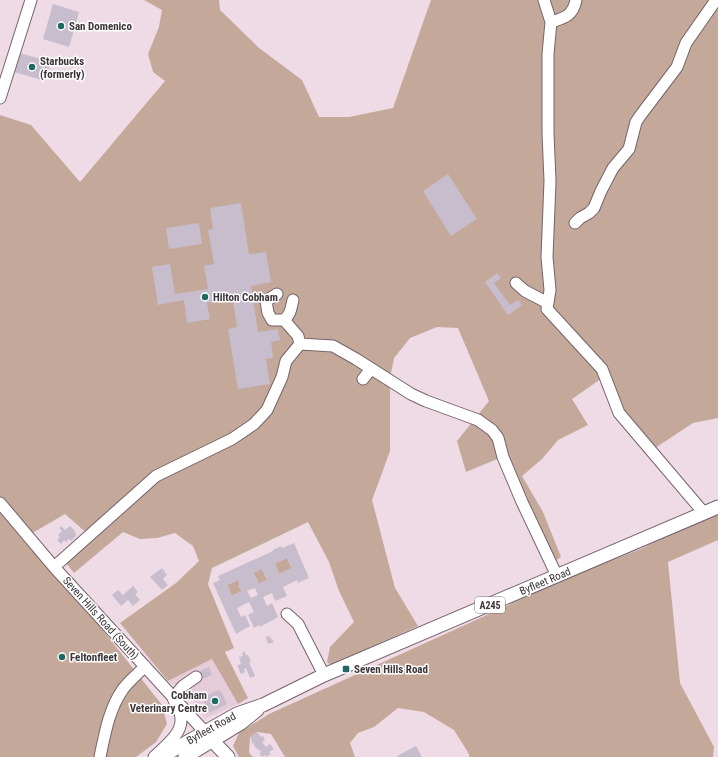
<svg xmlns="http://www.w3.org/2000/svg" width="718" height="757" font-family="'Roboto Condensed',sans-serif">
  <style>
    .built { fill: #e6ccd8 }
    .green { fill: #c4a89a }
    .building { fill: #c8bdcd; fill-rule: evenodd }
    .lines { fill: none; stroke-linecap: round; stroke-linejoin: round }
    .minor-casing { stroke: #75636c; stroke-width: 13 }
    .major-casing { stroke: #75636c; stroke-width: 15 }
    .minor { stroke: #fff; stroke-width: 11 }
    .major { stroke: #fff; stroke-width: 13 }
    .poi-dot { fill: #1e6964; stroke: #fff; stroke-width: 1.5 }
    .labels { text-anchor: middle; stroke-width: 3; stroke-linejoin: round; paint-order: stroke }
    .shield { fill: #fff; stroke: #767174; stroke-width: 1 }
    .shield-label { font-size: 10px; font-weight: bold; fill: #3c3438 }
    .poi-label { font-size: 11px; font-weight: bold; fill: #3c3438; stroke: #fff; text-anchor: start }
    .street-label { font-size: 11px; fill: #3c3438; stroke: #fff }
  </style>
  <rect width="100%" height="100%" fill="#efdbe5"/>
  <!-- built -->
  <path class="built" d="M 212,659 L 238,704 L 205,719 L 189,694 L 168,681 Z"/>
  <!-- green -->
  <path class="green" d="M 144,0 L 219,0 L 220,10 L 259,48 L 302,80 L 319,117 L 349,117 L 393,108 L 431,0 L 718,0 L 718,418 L 693,423 L 655,448 L 619,413 L 605,376 L 572,399 L 588,425 L 558,440 L 542,459 L 522,476 L 543,512 L 561,557 L 549,565 L 502,457 L 466,472 L 457,441 L 489,401 L 458,328 L 437,327 L 410,338 L 394,358 L 390,378 L 390,451 L 372,500 L 395,588 L 418,626 L 331,665 L 327,662 L 330,647 L 354,622 L 339,591 L 329,562 L 308,522 L 212,568 L 208,584 L 234,648 L 225,652 L 248,698 L 238,704 L 212,659 L 168,681 L 120,623 L 176,583 L 199,561 L 193,546 L 175,533 L 157,538 L 140,539 L 123,532 L 74,573 L 66,563 L 89,535 L 65,514 L 22,539 L 72,594 L 98,624 L 162,705 L 167,724 L 156,742 L 136,757 L 0,757 L 0,115 L 31,125 L 80,182 L 165,81 L 153,72 L 148,54 L 159,27 L 162,10 Z
    M 718,510 L 718,540 L 668,562 L 680,683 L 714,747 L 713,757 L 469,757 L 469,754 L 454,730 L 424,712 L 398,708 L 374,727 L 358,733 L 350,743 L 355,757 L 285,757 L 271,734 L 257,732 L 250,737 L 249,753 L 253,757 L 239,757 L 233,746 L 239,733 L 269,714 L 579,573 L 641,549 Z
    M 287,558 L 292,568 L 279,574 L 275,563 Z
    M 262,569 L 267,580 L 258,584 L 257,582 L 258,581 L 253,573 Z
    M 238,580 L 240,585 L 238,586 L 242,591 L 232,596 L 227,585 Z"/>
  <!-- building -->
  <path class="building" d="M 53,4 L 79,12 L 69,47 L 43,39 Z
    M 20,53 L 51,62 L 45,81 L 14,72 Z
    M 448,174 L 477,219 L 451,236 L 423,191 Z
    M 241,203 L 249,254 L 266,252 L 271,282 L 251,286 L 258,332 L 278,329 L 280,340 L 271,342 L 273,358 L 266,359 L 270,384 L 238,389 L 228,329 L 237,327 L 233,299 L 207,303 L 210,319 L 187,323 L 184,300 L 158,305 L 152,267 L 170,264 L 175,294 L 208,289 L 204,266 L 214,264 L 208,230 L 213,229 L 210,208 Z
    M 199,223 L 202,244 L 169,249 L 166,228 Z
    M 497,273 L 501,278 L 494,283 L 510,305 L 518,300 L 522,305 L 508,315 L 485,282 Z
    M 61,526 L 65,530 L 70,526 L 75,531 L 76,536 L 71,541 L 69,539 L 66,542 L 64,540 L 61,544 L 57,540 L 60,537 L 58,535 L 62,531 L 59,528 Z
    M 294,543 L 309,578 L 298,583 L 297,580 L 283,587 L 287,596 L 275,601 L 272,593 L 263,597 L 267,606 L 272,603 L 278,617 L 260,627 L 259,625 L 254,628 L 248,615 L 254,612 L 249,602 L 237,608 L 241,617 L 245,615 L 250,626 L 236,634 L 213,583 L 220,580 L 218,576 L 273,551 L 273,550 L 281,546 L 282,548 ZM 287,558 L 292,568 L 279,574 L 275,563 ZM 262,569 L 267,580 L 258,584 L 257,582 L 258,581 L 253,573 ZM 238,580 L 240,585 L 238,586 L 242,591 L 232,596 L 227,585 ZM 255,588 L 258,595 L 251,598 L 247,591 Z
    M 162,568 L 167,575 L 163,579 L 168,585 L 162,590 L 150,577 Z
    M 133,586 L 138,592 L 135,594 L 140,600 L 133,606 L 128,600 L 121,606 L 112,595 L 118,590 L 123,595 Z
    M 269,636 L 274,642 L 268,644 L 266,637 Z
    M 244,651 L 246,655 L 248,655 L 251,661 L 249,662 L 255,676 L 250,678 L 246,668 L 244,669 L 245,672 L 241,674 L 237,665 L 241,664 L 239,657 L 243,656 L 242,653 Z
    M 209,667 L 212,675 L 203,679 L 200,671 Z
    M 218,690 L 221,691 L 227,704 L 210,713 L 202,698 Z
    M 257,732 L 261,737 L 263,736 L 265,740 L 262,742 L 266,747 L 270,744 L 274,749 L 269,752 L 271,754 L 266,757 L 265,755 L 262,757 L 259,753 L 262,752 L 256,748 L 251,741 L 252,740 L 250,737 Z
    M 416,746 L 422,757 L 398,757 L 397,756 Z"/>
  <g class="lines">
    <defs>
      <path id="minor" d="M 544,0 L 551,22 L 548,54 L 548,133 L 550,181 L 547,257 L 550,290 L 547,309 L 602,369 L 619,413 L 704,513
        M 551,22 C 564,18 573,16 576,0
        M 0,98 L 31,0
        M 575,223 L 580,218 L 589,213 L 594,208 L 601,191 L 613,168 L 629,149 L 636,122 L 640,116 L 677,67 L 686,43 L 716,0
        M 516,283 L 525,291 L 548,303
        M 284,320 C 291,314 291,308 293,300
        M 300,344 L 333,346 L 356,359 L 411,394 L 426,401 L 478,420 L 492,430 L 498,438 L 503,457 L 522,502 L 557,576
        M 363,379 L 371,369
        M 0,503 L 54,567 L 204,731
        M 54,567 L 156,476 L 232,439 L 254,424 L 267,410 L 282,377 L 286,361 L 300,344 L 298,336 L 284,320 L 272,320 L 268,313 L 266,301 L 277,294
        M 287,614 L 298,624 L 324,675
        M 100,757 C 105,733 109,709 123,689 C 129,681 138,674 145,666
        M 154,757 C 164,747 182,734 181,719 C 181,711 176,705 173,698 L 183,686 L 196,677"/>
      <path id="major" d="M 206,734 L 228,757
        M 161,757 L 237,714 L 263,705 L 324,675 L 718,507
        M 185,757 L 241,723 L 257,710"/>
    </defs>
    <!-- minor casing -->
    <use href="#minor" class="minor-casing"/>
    <!-- major casing -->
    <use href="#major" class="major-casing"/>
    <!-- minor -->
    <use href="#minor" class="minor"/>
    <!-- major -->
    <use href="#major" class="major"/>
  </g>
  <!-- markers -->
  <g class="poi-dot">
    <circle cx="61" cy="26" r="4"/>
    <circle cx="32" cy="67" r="4"/>
    <circle cx="205" cy="297" r="4"/>
    <circle cx="62" cy="657" r="4"/>
    <rect x="342" y="665" width="8" height="8" rx="2"/>
    <circle cx="215" cy="701" r="4"/>
  </g>
  <g class="labels">
    <!-- shield labels -->
    <rect class="shield" x="475" y="597" width="30" height="16" rx="3"/>
    <g class="shield-label">
      <text x="490" y="609">A245</text>
    </g>
    <!-- poi labels -->
    <g class="poi-label">
      <text x="69" y="30">San Domenico</text>
      <text x="40" y="65">Starbucks<tspan x="40" dy="13">(formerly)</tspan></text>
      <text x="213" y="301">Hilton Cobham</text>
      <text x="70" y="661">Feltonfleet</text>
      <text x="354" y="673">Seven Hills Road</text>
      <text x="207" y="699" text-anchor="end">Cobham<tspan x="207" dy="13">Veterinary Centre</tspan></text>
    </g>
    <!-- street labels -->
    <g class="street-label">
      <text transform="translate(545 581) rotate(-23)" y="4">Byfleet Road</text>
      <text transform="translate(101 618) rotate(48)" y="4">Seven Hills Road (South)</text>
      <text transform="translate(211 728) rotate(-29)" y="4">Byfleet Road</text>
    </g>
  </g>
</svg>
